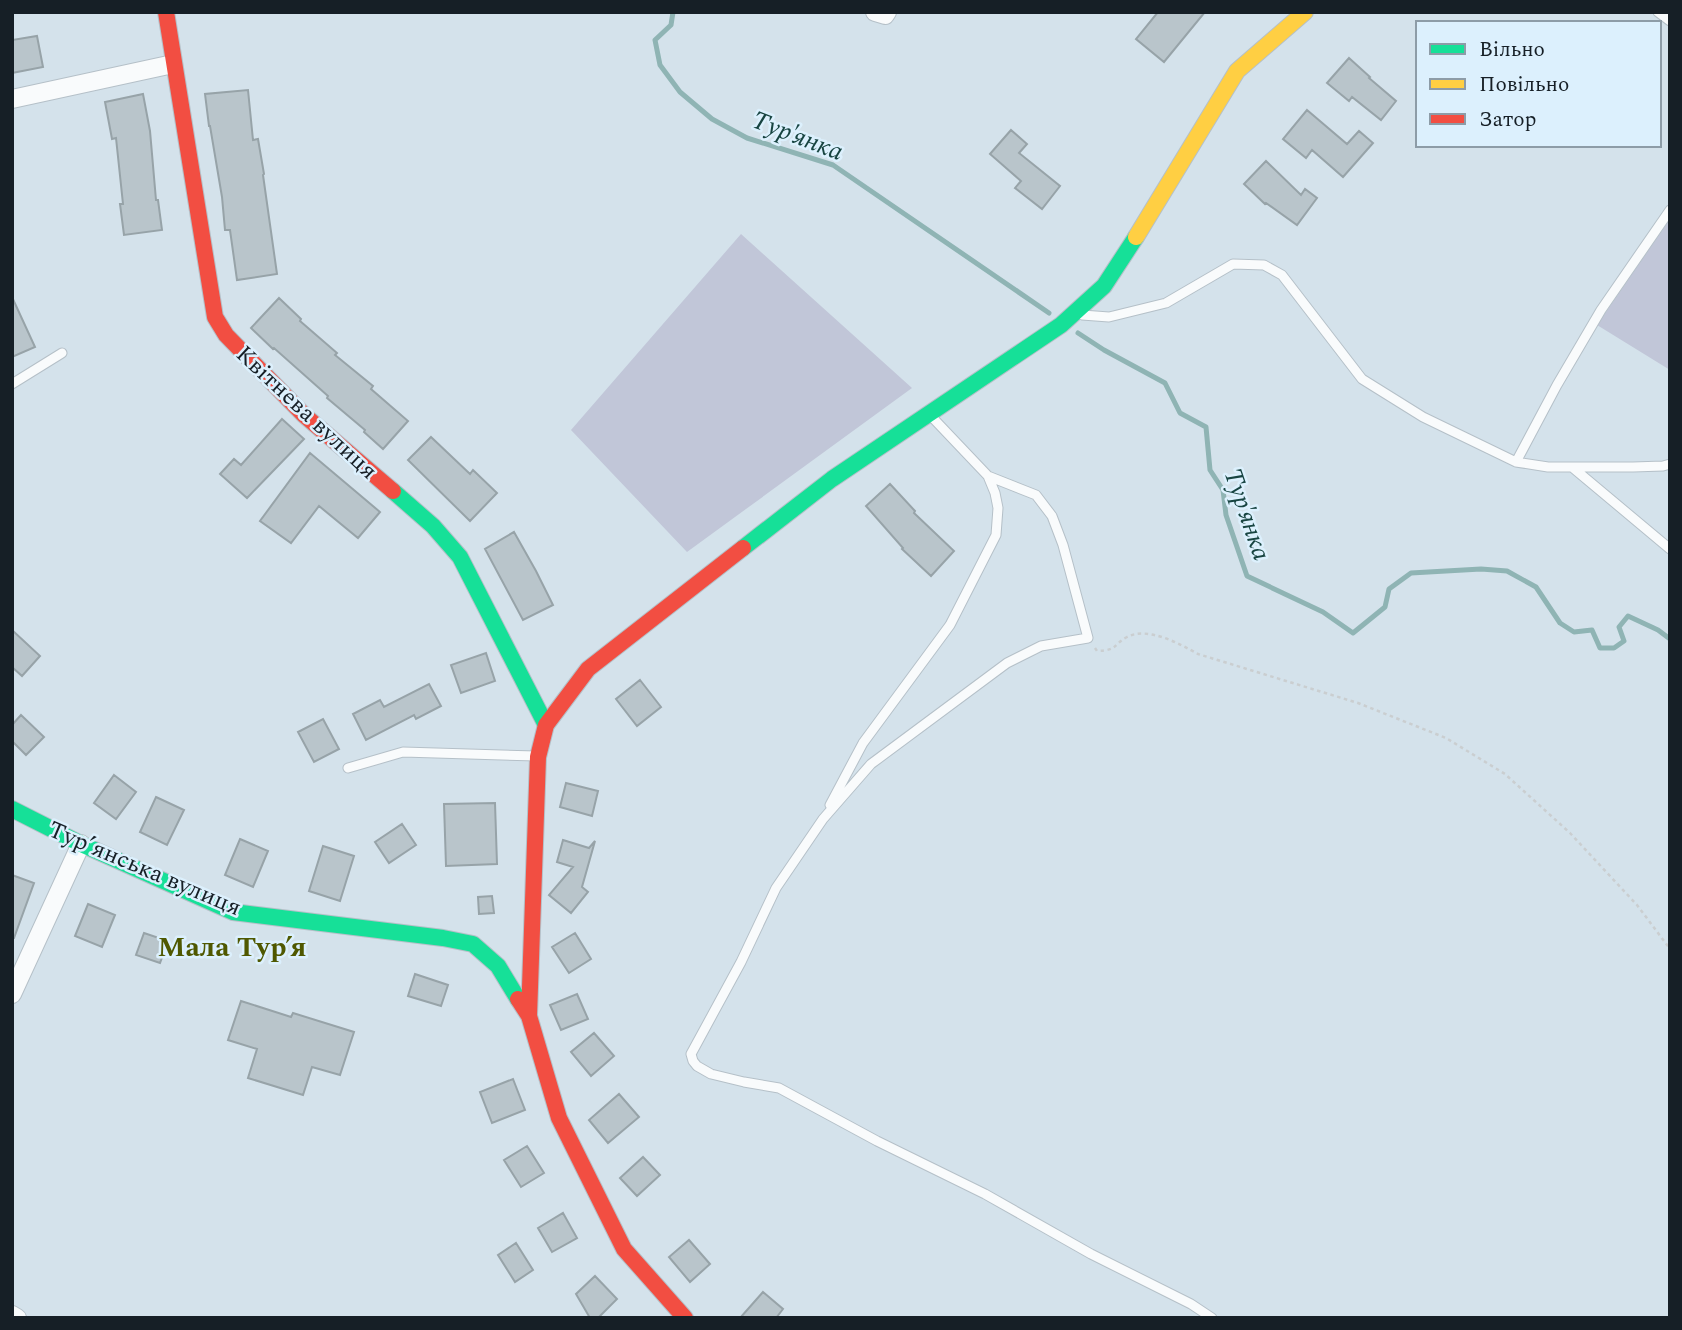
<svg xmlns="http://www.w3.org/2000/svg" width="1682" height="1330" font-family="Spectral,serif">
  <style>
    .green { fill: #c1c6d8 }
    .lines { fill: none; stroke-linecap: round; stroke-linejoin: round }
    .stream { stroke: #8fb4b4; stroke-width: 5 }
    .building { fill: #b9c5cb; stroke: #97a3a8; stroke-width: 2 }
    .lane-casing { stroke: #b5c0c8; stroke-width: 11 }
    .street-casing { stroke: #b5c0c8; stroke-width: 20 }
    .fast-casing { stroke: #b5c0c8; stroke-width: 18 }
    .slow-casing { stroke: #b5c0c8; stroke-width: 18 }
    .jam-casing { stroke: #b5c0c8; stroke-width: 18 }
    .path { stroke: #caced0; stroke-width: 2.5; stroke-dasharray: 3.5 3.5; stroke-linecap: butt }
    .lane { stroke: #f9fbfc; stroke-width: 9 }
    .street { stroke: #f9fbfc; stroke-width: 18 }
    .fast { stroke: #16e098; stroke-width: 16 }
    .slow { stroke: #ffcf43; stroke-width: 16 }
    .jam { stroke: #f24e42; stroke-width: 16 }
    .labels { text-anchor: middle; stroke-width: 5; stroke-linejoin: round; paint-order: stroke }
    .street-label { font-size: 24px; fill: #161f26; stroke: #dcf0fd }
    .water-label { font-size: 26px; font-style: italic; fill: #174441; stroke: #dcf0fd }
    .quarter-label { font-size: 28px; font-weight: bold; fill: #4f5801; stroke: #dcf0fd }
  </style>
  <rect width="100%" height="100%" fill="#d4e2eb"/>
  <!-- green -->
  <path class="green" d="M 1670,219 L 1670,370 L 1597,325 Z
    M 741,234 L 912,388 L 687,552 L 571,430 Z"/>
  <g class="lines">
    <!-- stream -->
    <path class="stream" d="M 673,12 L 671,25 L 655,40 L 660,65 L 680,92 L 712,119 L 747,138 L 833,165 L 1049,313
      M 1078,333 L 1104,350 L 1165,383 L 1180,413 L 1206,427 L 1210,470 L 1223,490 L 1226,515 L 1247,576 L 1323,612 L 1353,633 L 1385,607 L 1389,589 L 1411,573 L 1481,569 L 1507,571 L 1536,587 L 1560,623 L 1574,632 L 1592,630 L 1600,648 L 1614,648 L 1624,641 L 1619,627 L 1628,616 L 1658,630 L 1670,639"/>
  </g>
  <!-- building -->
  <path class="building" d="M 1158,12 L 1205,12 L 1164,62 L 1136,39 Z
    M 37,36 L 43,67 L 12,73 L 12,40 Z
    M 1349,58 L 1370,77 L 1369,78 L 1396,101 L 1381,120 L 1352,97 L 1349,101 L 1327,83 Z
    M 248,90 L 253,140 L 258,139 L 264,174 L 263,175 L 277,274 L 237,280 L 230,230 L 225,230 L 222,197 L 210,126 L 209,126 L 205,94 Z
    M 143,94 L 150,131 L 156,200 L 158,200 L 162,230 L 124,235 L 120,204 L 123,204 L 116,138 L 112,139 L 105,102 Z
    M 1307,110 L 1347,144 L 1359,131 L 1373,143 L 1343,177 L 1312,150 L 1306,158 L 1283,139 Z
    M 1011,130 L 1027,144 L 1019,153 L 1060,186 L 1042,209 L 1015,188 L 1021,181 L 990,154 Z
    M 1266,161 L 1301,195 L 1305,189 L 1317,198 L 1297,225 L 1266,203 L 1265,204 L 1244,184 Z
    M 12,297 L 35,347 L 12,357 Z
    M 279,298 L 301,319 L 300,321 L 337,353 L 335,355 L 373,386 L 371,389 L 408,421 L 383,449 L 364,432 L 365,430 L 327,398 L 328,396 L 274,348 L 273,349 L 251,328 Z
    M 282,419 L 304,439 L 247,498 L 220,474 L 234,459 L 241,465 Z
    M 431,437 L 470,474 L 473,470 L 497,493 L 470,521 L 408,460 Z
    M 310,453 L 380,512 L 358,538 L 319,506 L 291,543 L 260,521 Z
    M 890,484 L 915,511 L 914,513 L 954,551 L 931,576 L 902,549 L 903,548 L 866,506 Z
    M 514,532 L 536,571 L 553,605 L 523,620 L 485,549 Z
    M 12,630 L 40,656 L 22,676 L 12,667 Z
    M 486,653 L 495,681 L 461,693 L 451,665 Z
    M 640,680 L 661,707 L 637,726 L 616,699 Z
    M 429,684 L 441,706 L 416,719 L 414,715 L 366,740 L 353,714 L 380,700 L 384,707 Z
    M 21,715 L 44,737 L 26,755 L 12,741 L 12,725 Z
    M 323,719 L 339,749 L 314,762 L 298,732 Z
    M 114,775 L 136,792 L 116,819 L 94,803 Z
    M 566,783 L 598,791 L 592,816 L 560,807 Z
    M 156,797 L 184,810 L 167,845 L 140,832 Z
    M 495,803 L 497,864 L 446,866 L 444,804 Z
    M 402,824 L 416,845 L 389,863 L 375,842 Z
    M 240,839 L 268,851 L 253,887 L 225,875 Z
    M 563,840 L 589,848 L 595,841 L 582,887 L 588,892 L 571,913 L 549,895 L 573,867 L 557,862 Z
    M 323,846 L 354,856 L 340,901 L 309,891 Z
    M 12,875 L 34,883 L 14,938 L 12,938 Z
    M 492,896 L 494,913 L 479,914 L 478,897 Z
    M 88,904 L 115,915 L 102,947 L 75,936 Z
    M 144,933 L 168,941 L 160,963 L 136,955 Z
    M 575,933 L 591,959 L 569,973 L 552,947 Z
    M 415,974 L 448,985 L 441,1006 L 408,996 Z
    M 577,994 L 588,1019 L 561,1030 L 550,1005 Z
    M 241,1001 L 291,1017 L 293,1013 L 354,1032 L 340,1075 L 312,1067 L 303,1095 L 248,1078 L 257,1049 L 228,1040 Z
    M 594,1033 L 614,1056 L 591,1076 L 571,1052 Z
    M 513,1079 L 525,1110 L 492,1123 L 480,1092 Z
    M 619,1094 L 639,1117 L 608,1143 L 589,1120 Z
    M 527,1146 L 544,1173 L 521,1187 L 504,1160 Z
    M 643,1157 L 660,1175 L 637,1196 L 620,1178 Z
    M 563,1213 L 577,1238 L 552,1252 L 538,1228 Z
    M 689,1240 L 710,1264 L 690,1282 L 669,1257 Z
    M 516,1243 L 533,1270 L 515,1282 L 498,1255 Z
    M 595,1276 L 617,1299 L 598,1318 L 590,1318 L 576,1294 Z
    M 763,1292 L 783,1309 L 776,1318 L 740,1318 Z"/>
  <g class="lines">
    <defs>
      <path id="lane" d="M 1658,12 L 1670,21
        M 1082,315 L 1109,317 L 1166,303 L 1233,264 L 1264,265 L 1282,275 L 1362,379 L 1423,417 L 1516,462 L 1548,467 L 1633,467 L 1663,466 L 1670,464
        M 12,384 L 62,353
        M 1516,462 L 1557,385 L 1601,310 L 1670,210
        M 1572,467 L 1670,549
        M 988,476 L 1036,495 L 1052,516 L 1063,545 L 1088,638 L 1041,646 L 1007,663 L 871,764 L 823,819 L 776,888 L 741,962 L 691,1054 L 693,1061 L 697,1066 L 711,1074 L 744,1082 L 779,1088 L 877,1141 L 985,1194 L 1091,1254 L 1191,1304 L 1212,1318
        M 348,768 L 403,752 L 536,756
        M 830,805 L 863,743 L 950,625 L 996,535 L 998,508 L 995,493 L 988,476 L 931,416"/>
      <path id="street" d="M 875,12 L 885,15 L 887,12
        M 12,99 L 173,64
        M 12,994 L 81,844
        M 12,1315 L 17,1318"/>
      <path id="fast" d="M 393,491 L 433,526 L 460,557 L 546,725
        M 743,548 L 832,479 L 1061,325 L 1104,286 L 1136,237
        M 12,809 L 81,844 L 233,912 L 443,938 L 473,944 L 498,966 L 518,999"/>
      <path id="slow" d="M 1136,237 L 1237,71 L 1305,12"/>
      <path id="jam" d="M 166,12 L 215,317 L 226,335 L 304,415 L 393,491
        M 518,999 L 529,1016 L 559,1118 L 624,1249 L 685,1318
        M 529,1016 L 538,757 L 546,725 L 588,669 L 743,548"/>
    </defs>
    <!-- lane casing -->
    <use href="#lane" class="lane-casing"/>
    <!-- street casing -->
    <use href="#street" class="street-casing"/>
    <!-- fast casing -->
    <use href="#fast" class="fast-casing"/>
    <!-- slow casing -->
    <use href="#slow" class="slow-casing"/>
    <!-- jam casing -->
    <use href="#jam" class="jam-casing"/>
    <!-- path -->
    <path class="path" d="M 1095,648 L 1097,651 C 1119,650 1112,645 1127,637 C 1148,626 1180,644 1198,654 L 1358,703 L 1446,738 L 1505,774 L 1570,833 L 1637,905 L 1670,949"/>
    <!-- lane -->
    <use href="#lane" class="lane"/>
    <!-- street -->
    <use href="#street" class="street"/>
    <!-- fast -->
    <use href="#fast" class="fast"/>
    <!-- slow -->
    <use href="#slow" class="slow"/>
    <!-- jam -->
    <use href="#jam" class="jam"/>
  </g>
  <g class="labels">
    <!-- street labels -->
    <g class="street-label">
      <text transform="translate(307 412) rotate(43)" y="8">Квітнева вулиця</text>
      <text transform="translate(145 868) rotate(23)" y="8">Турʼянська вулиця</text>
    </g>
    <!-- water labels -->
    <g class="water-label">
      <text transform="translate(798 135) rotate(21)" y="9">Тур'янка</text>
      <text transform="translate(1248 514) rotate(71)" y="9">Тур'янка</text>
    </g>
    <!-- quarter labels -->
    <g class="quarter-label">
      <text x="232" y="956">Мала Тур’я</text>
    </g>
  </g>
  <!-- border -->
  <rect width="1682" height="1330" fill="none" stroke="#161f26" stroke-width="28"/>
  <!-- legend -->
  <rect x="1416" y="21" width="245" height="126" fill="#dcf0fd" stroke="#8d9ca7" stroke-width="2"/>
  <rect x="1430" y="44" width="35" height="10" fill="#16e098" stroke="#8d9ca7" stroke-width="2"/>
  <text x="1479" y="56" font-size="21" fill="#161f26">Вільно</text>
  <rect x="1430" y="79" width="35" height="10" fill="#ffcf43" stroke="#8d9ca7" stroke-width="2"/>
  <text x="1479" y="91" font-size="21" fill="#161f26">Повільно</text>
  <rect x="1430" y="114" width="35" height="10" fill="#f24e42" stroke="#8d9ca7" stroke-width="2"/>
  <text x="1479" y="126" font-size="21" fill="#161f26">Затор</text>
</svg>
